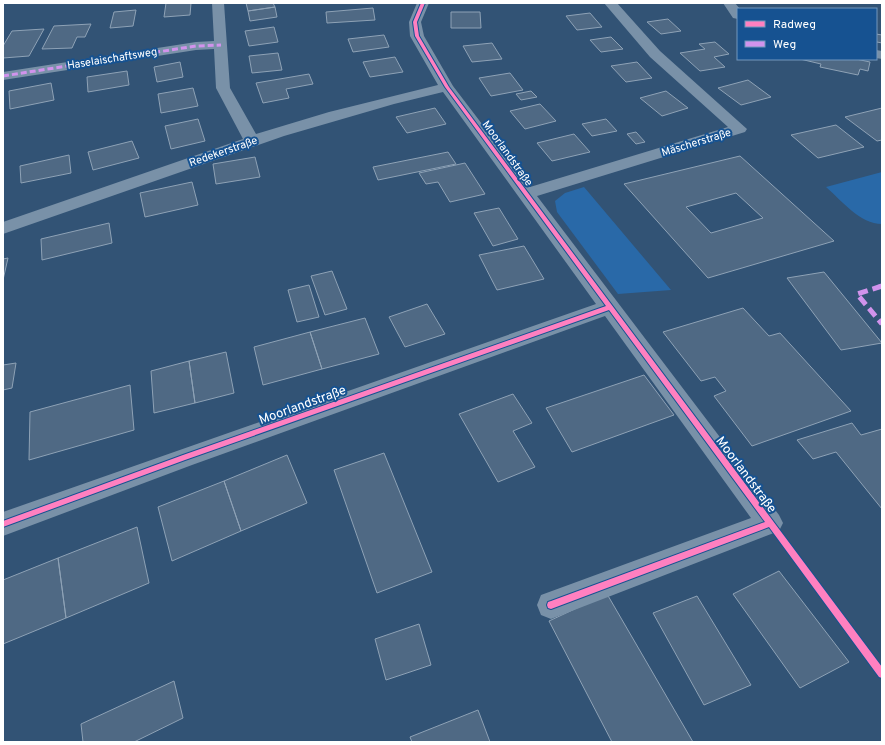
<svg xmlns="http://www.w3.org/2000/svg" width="885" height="745" font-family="Overpass,sans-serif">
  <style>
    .green { fill: #2969a8 }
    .building { fill: #4f6984; stroke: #8ea2b6; fill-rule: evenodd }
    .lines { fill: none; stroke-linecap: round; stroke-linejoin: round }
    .minor { fill: #7991a8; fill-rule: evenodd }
    .quiet-far2 { stroke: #d193ec; stroke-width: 3; stroke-dasharray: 6 3; stroke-linecap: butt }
    .quiet-far1 { stroke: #d193ec; stroke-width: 4; stroke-dasharray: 8 4; stroke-linecap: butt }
    .quiet { stroke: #d193ec; stroke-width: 5; stroke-dasharray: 10 5; stroke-linecap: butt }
    .cycleway-casing { stroke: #165291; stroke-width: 2 }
    .cycleway { fill: #ff80c0; fill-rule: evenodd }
    .labels { text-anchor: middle; stroke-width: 4; stroke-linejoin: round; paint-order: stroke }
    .far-street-label { font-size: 11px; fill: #fff; stroke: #165291 }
    .street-label { font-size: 13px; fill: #fff; stroke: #165291 }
  </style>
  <rect width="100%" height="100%" fill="#325375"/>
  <!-- green -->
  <path class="green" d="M 882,172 L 882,224 C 860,224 842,201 826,187 Z
    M 584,187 L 671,290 L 618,294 L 557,212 L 555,201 L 565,193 Z"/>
  <!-- building -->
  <path class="building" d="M 166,3 L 191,3 L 190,15 L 164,17 Z
    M 246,3 L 273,3 L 275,7 L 248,11 Z
    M 275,7 L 277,17 L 250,21 L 248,11 Z
    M 373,8 L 375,20 L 327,23 L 326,12 Z
    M 136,10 L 133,26 L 110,28 L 114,12 Z
    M 451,12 L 480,12 L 481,28 L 451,28 Z
    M 590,13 L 602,27 L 577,30 L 566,16 Z
    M 668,19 L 681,31 L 661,34 L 647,22 Z
    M 91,24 L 85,37 L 77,37 L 72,48 L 42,49 L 54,26 Z
    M 274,27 L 278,42 L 249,46 L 245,31 Z
    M 44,29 L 29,56 L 3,58 L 3,46 L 12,31 Z
    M 876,34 L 882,35 L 882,43 L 877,42 L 876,44 Z
    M 384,35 L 389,47 L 353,52 L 348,39 Z
    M 611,37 L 623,49 L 601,52 L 590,40 Z
    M 715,42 L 729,54 L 714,57 L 725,67 L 700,71 L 680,53 L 705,49 L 699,44 Z
    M 492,43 L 502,59 L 472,62 L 463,46 Z
    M 278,53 L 282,70 L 252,73 L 249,56 Z
    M 395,57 L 403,72 L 370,77 L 363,62 Z
    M 800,59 L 856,59 L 870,62 L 868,71 L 860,69 L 858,75 L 820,67 L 821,64 Z
    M 180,62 L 183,77 L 157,82 L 154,67 Z
    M 637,62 L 652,78 L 626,82 L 611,66 Z
    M 127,71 L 129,85 L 88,92 L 87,77 Z
    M 510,73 L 523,90 L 491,96 L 479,78 Z
    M 309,74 L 313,84 L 286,89 L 289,98 L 263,103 L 256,83 Z
    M 748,80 L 771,97 L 741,105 L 718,88 Z
    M 51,83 L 54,100 L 10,109 L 9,91 Z
    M 193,88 L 198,106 L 161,113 L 158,94 Z
    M 531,91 L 537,97 L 521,100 L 516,94 Z
    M 666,91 L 688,108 L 662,116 L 640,98 Z
    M 540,104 L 556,121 L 525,129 L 510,111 Z
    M 435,108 L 446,124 L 407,133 L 396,117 Z
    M 882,108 L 882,140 L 877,141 L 845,117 Z
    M 198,119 L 205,141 L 171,149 L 165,126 Z
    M 606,119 L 617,131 L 592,136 L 582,124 Z
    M 836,125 L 864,147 L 818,158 L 791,135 Z
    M 636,132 L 645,142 L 636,144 L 627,134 Z
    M 574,134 L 590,152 L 552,161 L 537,143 Z
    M 132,141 L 139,158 L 93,170 L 88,152 Z
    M 448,152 L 456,164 L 378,180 L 373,167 Z
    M 69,155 L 71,173 L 21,183 L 20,166 Z
    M 740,156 L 834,241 L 708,278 L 624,184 ZM 736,193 L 763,218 L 711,233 L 686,207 Z
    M 255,157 L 260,177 L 216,184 L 213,164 Z
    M 465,163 L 485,194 L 450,202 L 438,182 L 426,184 L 419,173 Z
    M 192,182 L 198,205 L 145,217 L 140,193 Z
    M 499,208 L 518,239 L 493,246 L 474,213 Z
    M 109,223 L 112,243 L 42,260 L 41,239 Z
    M 524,246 L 544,279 L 497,290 L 479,255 Z
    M 8,258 L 3,280 L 3,259 Z
    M 332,271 L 347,309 L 325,315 L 311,276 Z
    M 824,272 L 882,343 L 841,350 L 787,278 Z
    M 309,285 L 319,317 L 297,322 L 288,290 Z
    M 427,304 L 445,334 L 405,347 L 389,317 Z
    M 743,308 L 769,336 L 780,333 L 851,411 L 752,446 L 714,396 L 726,391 L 715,377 L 701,381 L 663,332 Z
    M 365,318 L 379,354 L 322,369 L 310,332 Z
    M 310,332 L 322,369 L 263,385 L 254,347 Z
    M 226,352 L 234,393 L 195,403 L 189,361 Z
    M 189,361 L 195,403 L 154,413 L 151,371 Z
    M 16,363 L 12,388 L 3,390 L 3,365 Z
    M 644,375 L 674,415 L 572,452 L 546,408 Z
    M 130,385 L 134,430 L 29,460 L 30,412 Z
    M 513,394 L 532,423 L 513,431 L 535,467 L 498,482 L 459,414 Z
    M 852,423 L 861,435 L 882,429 L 882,509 L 836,452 L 813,459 L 797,440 Z
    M 384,453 L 432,572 L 377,593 L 334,470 Z
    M 287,455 L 307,503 L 241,531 L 224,481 Z
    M 224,481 L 241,531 L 172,561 L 158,507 Z
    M 137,527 L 149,583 L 66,618 L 58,558 Z
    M 58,558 L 66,618 L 3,644 L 3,580 Z
    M 779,571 L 849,662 L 800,688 L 733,594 Z
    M 607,594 L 693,742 L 612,742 L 549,621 Z
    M 697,596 L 751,685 L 704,705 L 653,613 Z
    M 419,624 L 431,665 L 386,680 L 375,639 Z
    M 174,681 L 183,718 L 134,742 L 83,742 L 81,724 Z
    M 478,710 L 490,742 L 412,742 L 410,737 Z"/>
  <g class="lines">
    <!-- minor -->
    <path class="minor" d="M 212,3 L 224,3 L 230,88 L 256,134 L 329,112 L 438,85 L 410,36 L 409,22 L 417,3 L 429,3 L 421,22 L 424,36 L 453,86 L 530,187 L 728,127 L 650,57 L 604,3 L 617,3 L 660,51 L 747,129 L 745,132 L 537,196 L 779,515 L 783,523 L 779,531 L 551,619 L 541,615 L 537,605 L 541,595 L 751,518 L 605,316 L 192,465 L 3,536 L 3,512 L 596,304 L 443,92 L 394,104 L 284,136 L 3,234 L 3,222 L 243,139 L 216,88 L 214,49 L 196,50 L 3,80 L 3,72 L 196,42 L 214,41 Z
      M 723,3 L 735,3 L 740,9 L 738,9 L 738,19 L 733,18 Z
      M 876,50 L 882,51 L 882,59 L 876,58 Z"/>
    <!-- quiet-far2 -->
    <path class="quiet-far2" d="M 3,76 L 196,46 L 221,45"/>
    <!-- quiet-far1 -->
    <path class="quiet-far1" d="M 878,287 L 882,286"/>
    <!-- quiet -->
    <path class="quiet" d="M 882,286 L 857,294 L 882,324"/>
    <defs>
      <path id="cycleway" d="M 421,3 L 425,3 L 417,22 L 419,36 L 449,87 L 882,667 L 882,678 L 879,677 L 769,527 L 551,609 L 548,608 L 547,605 L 548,602 L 551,601 L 765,522 L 609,310 L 185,460 L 3,527 L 3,521 L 183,455 L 606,306 L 445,87 L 415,36 L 413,22 Z"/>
    </defs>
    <!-- cycleway casing -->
    <use href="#cycleway" class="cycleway-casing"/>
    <!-- cycleway -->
    <use href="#cycleway" class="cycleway"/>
  </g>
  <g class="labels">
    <!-- far-street labels -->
    <g class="far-street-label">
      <text transform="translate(112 58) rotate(-9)" y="4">Haselaischaftsweg</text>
      <text transform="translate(696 142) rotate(-17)" y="4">Mäscherstraße</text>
      <text transform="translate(223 151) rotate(-19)" y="4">Redekerstraße</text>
      <text transform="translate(508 153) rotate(54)" y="4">Moorlandstraße</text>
    </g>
    <!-- street labels -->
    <g class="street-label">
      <text transform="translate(302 404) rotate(-20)" y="5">Moorlandstraße</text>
      <text transform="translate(747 474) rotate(53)" y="5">Moorlandstraße</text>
    </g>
  </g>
  <!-- border -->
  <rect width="885" height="745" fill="none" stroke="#ffffff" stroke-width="8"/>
  <!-- legend -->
  <rect x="737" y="8" width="140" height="52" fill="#165291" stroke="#7397bd"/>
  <rect x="745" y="21" width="20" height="6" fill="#ff80c0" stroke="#7397bd"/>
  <text x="773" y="28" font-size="12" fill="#ffffff">Radweg</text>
  <rect x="745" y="41" width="20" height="6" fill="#d193ec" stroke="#7397bd"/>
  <text x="773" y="48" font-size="12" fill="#ffffff">Weg</text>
</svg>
